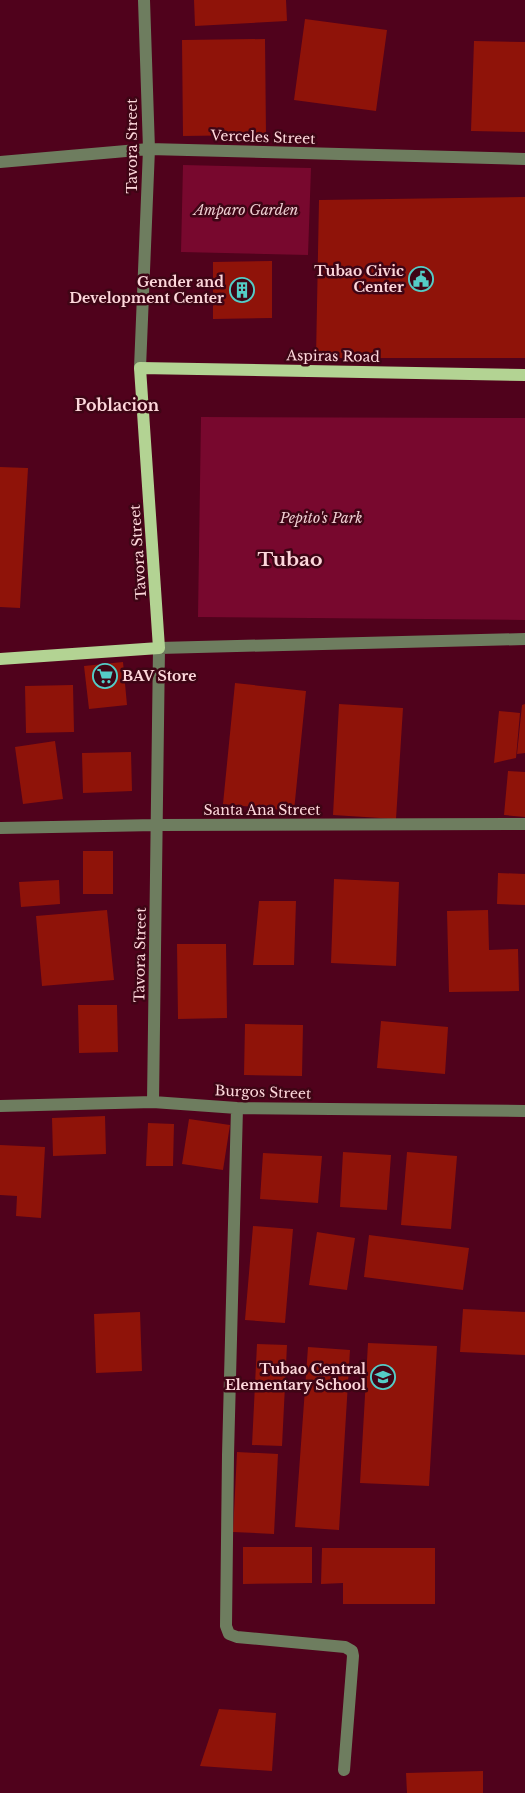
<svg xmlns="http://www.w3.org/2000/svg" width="525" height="1793" font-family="'Libre Baskerville',serif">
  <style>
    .green { fill: #78082e }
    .building { fill: #8f1309 }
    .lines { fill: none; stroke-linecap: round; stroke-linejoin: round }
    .minor { stroke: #6e7d5f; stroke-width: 12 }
    .major { stroke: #b3d393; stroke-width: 12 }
    .labels { text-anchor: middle; stroke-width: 5; stroke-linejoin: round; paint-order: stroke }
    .street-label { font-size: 14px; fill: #fdd7db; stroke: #3e0515 }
    .park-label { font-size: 14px; font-style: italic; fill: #eecdd1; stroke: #3e0515 }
    .poi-label { font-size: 14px; font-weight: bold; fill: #fdd7db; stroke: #3e0515; text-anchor: end }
    .quarter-label { font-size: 16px; font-weight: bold; fill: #fdd7db; stroke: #3e0515 }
    .district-label { font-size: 19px; font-weight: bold; fill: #fdd7db; stroke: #3e0515 }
  </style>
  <rect width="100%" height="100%" fill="#50021c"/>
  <!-- green -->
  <path class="green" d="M 183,165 L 311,168 L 308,255 L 181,252 Z
    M 201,417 L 525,418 L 525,620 L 198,617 Z"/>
  <!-- building -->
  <path class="building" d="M 194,0 L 286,0 L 287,21 L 195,26 Z
    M 305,19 L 387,30 L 376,111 L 294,100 Z
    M 265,39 L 266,135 L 183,136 L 182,40 Z
    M 474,41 L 525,42 L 525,132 L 471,131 Z
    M 525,197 L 525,358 L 316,358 L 319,200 Z
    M 272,261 L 272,318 L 213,319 L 213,262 Z
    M 0,467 L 28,468 L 20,608 L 0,607 Z
    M 123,662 L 127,705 L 89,709 L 84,666 Z
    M 235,683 L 306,691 L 294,811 L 223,804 Z
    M 73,685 L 74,732 L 26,733 L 25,686 Z
    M 339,704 L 403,708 L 396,819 L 333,815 Z
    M 525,704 L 525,753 L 517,754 L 522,705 Z
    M 499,711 L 520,713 L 516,758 L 494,763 Z
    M 55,741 L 63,799 L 23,804 L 15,747 Z
    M 131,752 L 132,791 L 83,793 L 82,753 Z
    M 508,771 L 525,772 L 525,817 L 504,815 Z
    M 83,851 L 113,851 L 113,894 L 83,894 Z
    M 498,873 L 525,874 L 525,905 L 497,904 Z
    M 334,879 L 399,882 L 396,966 L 331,963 Z
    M 59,880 L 60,904 L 21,907 L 19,882 Z
    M 259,901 L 296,901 L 294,965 L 253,965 Z
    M 107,910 L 114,980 L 42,986 L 36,916 Z
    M 488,910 L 489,950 L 518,949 L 519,991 L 449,992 L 447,911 Z
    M 177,944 L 226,944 L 227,1018 L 178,1019 Z
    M 78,1005 L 117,1005 L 118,1052 L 79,1053 Z
    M 381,1021 L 448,1027 L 445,1074 L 377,1068 Z
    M 245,1024 L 303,1025 L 302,1076 L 244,1075 Z
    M 105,1116 L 106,1154 L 53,1156 L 52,1118 Z
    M 189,1119 L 230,1125 L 223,1170 L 182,1164 Z
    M 148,1123 L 174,1124 L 173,1166 L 146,1166 Z
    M 0,1145 L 45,1147 L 41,1218 L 16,1216 L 17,1196 L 0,1195 Z
    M 343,1152 L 391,1155 L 387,1210 L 340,1207 Z
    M 407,1152 L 457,1156 L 451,1229 L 401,1225 Z
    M 263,1153 L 322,1156 L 318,1203 L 260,1199 Z
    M 253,1226 L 293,1229 L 285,1323 L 245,1320 Z
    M 317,1232 L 355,1238 L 347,1290 L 309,1285 Z
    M 369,1235 L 469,1248 L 463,1290 L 364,1277 Z
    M 463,1309 L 525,1312 L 525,1355 L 460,1352 Z
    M 140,1312 L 142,1371 L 96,1373 L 94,1314 Z
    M 368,1343 L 437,1346 L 429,1486 L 360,1483 Z
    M 257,1344 L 287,1345 L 282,1446 L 252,1445 Z
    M 308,1347 L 350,1350 L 339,1530 L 295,1527 Z
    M 237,1452 L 278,1454 L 274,1534 L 233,1532 Z
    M 243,1547 L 312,1547 L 312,1583 L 243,1584 Z
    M 322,1548 L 435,1548 L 435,1604 L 343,1604 L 343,1583 L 321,1584 Z
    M 219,1709 L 276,1713 L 272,1771 L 200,1766 Z
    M 483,1771 L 483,1793 L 407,1793 L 406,1773 Z"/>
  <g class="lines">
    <!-- minor -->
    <path class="minor" d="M 0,162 L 149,149 L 525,159
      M 140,368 L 149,149 L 144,0
      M 0,828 L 156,825 L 525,824
      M 153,1102 L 159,648 L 525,639
      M 0,1106 L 153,1102 L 237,1108 L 525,1111
      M 237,1108 L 228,1455 L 226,1626 L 229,1634 L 237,1637 L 345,1647 L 352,1651 L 353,1656 L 344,1770"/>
    <!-- major -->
    <path class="major" d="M 0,659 L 159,648 L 140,368 L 525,375"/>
  </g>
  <!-- icons -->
  <defs>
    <symbol id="civic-ring" viewBox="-11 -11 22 22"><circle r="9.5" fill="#3e0515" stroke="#54cdc7" stroke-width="1.5"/><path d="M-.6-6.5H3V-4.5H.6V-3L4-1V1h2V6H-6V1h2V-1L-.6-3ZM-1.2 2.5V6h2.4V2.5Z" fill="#54cdc7"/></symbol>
    <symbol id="building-ring" viewBox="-11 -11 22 22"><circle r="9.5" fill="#3e0515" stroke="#54cdc7" stroke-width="1.5"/><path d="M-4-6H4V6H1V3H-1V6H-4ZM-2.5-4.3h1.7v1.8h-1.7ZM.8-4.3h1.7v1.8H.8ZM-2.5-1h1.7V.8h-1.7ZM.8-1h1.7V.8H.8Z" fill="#54cdc7"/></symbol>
    <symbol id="supermarket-ring" viewBox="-11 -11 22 22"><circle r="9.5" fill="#3e0515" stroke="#54cdc7" stroke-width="1.5"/><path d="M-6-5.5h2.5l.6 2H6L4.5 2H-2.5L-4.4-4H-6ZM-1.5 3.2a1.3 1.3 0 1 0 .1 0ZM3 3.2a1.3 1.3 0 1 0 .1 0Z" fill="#54cdc7"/></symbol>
    <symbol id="school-ring" viewBox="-11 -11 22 22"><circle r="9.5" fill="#3e0515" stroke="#54cdc7" stroke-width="1.5"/><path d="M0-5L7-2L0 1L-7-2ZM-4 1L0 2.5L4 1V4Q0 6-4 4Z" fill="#54cdc7"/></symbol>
  </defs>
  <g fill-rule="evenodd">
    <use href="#civic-ring" x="407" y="265" width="28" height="28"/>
    <use href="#building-ring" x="228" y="276" width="28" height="28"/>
    <use href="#supermarket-ring" x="91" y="662" width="28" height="28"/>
    <use href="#school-ring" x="369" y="1363" width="28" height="28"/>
  </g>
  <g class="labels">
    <!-- street labels -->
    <g class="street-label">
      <text transform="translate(263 137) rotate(2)" y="5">Verceles Street</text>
      <text transform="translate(132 146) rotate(-90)" y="5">Tavora Street</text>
      <text transform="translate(333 356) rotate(1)" y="5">Aspiras Road</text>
      <text transform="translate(138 552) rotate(-94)" y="5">Tavora Street</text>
      <text x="262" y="815">Santa Ana Street</text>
      <text transform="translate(140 955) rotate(-89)" y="5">Tavora Street</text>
      <text transform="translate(263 1092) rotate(2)" y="5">Burgos Street</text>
    </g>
    <!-- park labels -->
    <g class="park-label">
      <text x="246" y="215">Amparo Garden</text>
      <text x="321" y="523">Pepito's Park</text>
    </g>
    <!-- poi labels -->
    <g class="poi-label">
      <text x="404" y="276">Tubao Civic<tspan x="404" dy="16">Center</tspan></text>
      <text x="224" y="287">Gender and<tspan x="224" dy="16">Development Center</tspan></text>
      <text x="122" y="681" text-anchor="start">BAV Store</text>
      <text x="366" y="1374">Tubao Central<tspan x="366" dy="16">Elementary School</tspan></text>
    </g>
    <!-- quarter labels -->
    <g class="quarter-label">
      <text x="117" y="411">Poblacion</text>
    </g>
    <!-- district labels -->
    <g class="district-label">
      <text x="290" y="566">Tubao</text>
    </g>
  </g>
</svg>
